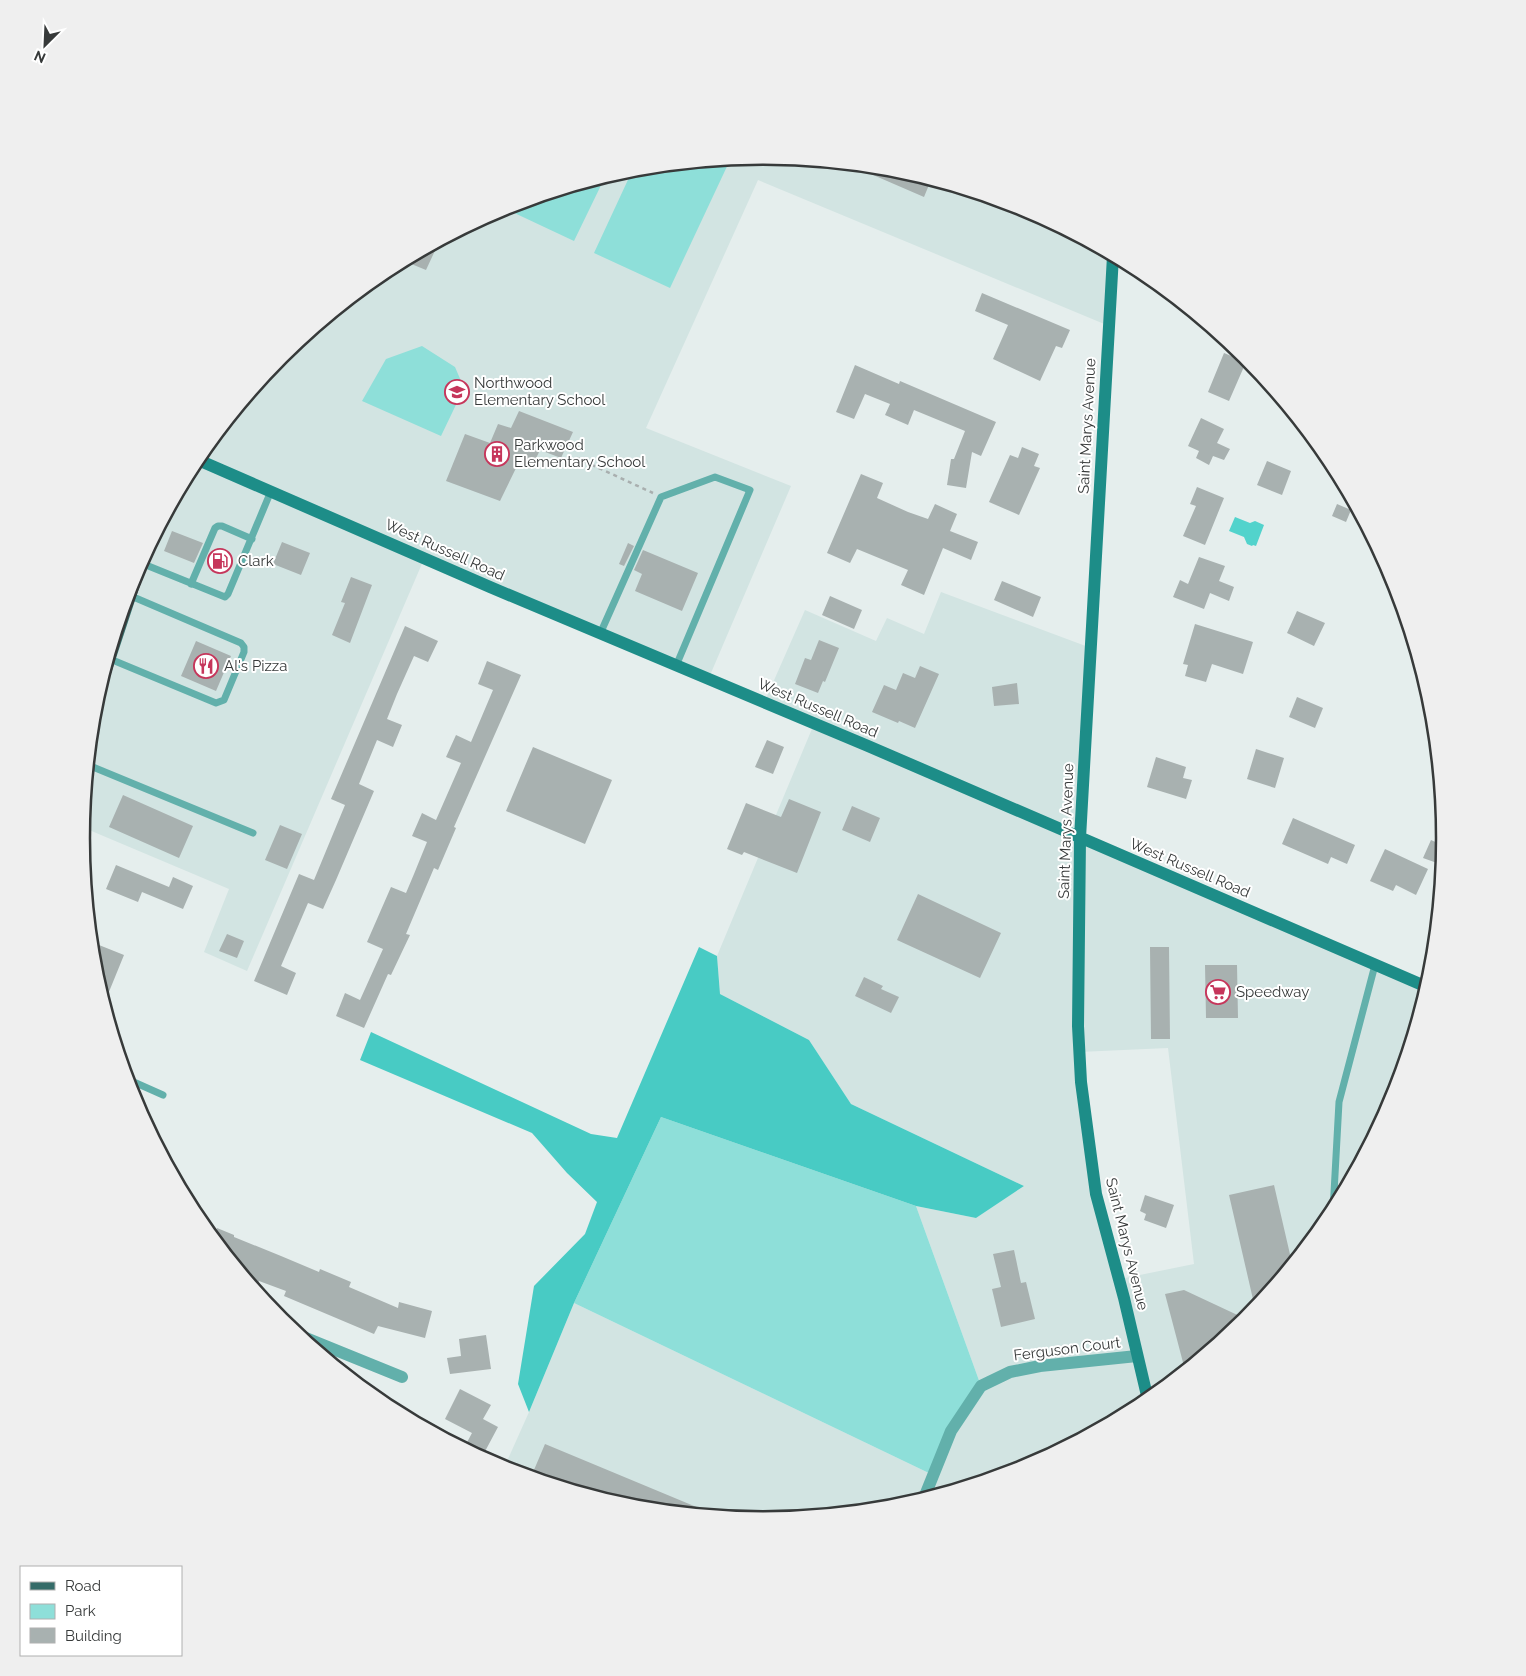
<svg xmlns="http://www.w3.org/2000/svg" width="1526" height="1676" font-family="Raleway,sans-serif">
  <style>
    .built { fill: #d2e4e2; fill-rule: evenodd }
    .green { fill: #8edfd9 }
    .forest { fill: #48cbc4 }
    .water { fill: #52d3cc }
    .building { fill: #a8b1b0 }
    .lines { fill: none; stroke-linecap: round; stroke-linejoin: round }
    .path { stroke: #a9afaf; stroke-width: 2.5; stroke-dasharray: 4 4; stroke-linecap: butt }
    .lane { stroke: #62b0ab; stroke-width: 7 }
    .street { stroke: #62b0ab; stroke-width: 12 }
    .secondary { stroke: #1d8d88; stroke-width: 12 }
    .primary { stroke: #356c69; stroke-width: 12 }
    .labels { text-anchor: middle; stroke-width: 4; stroke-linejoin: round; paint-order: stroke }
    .poi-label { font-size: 15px; fill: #373a3a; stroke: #fff; text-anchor: start }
    .street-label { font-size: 15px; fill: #373a3a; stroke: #fff }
    .rim { fill: none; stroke: #373a3a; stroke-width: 2.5 }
  </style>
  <rect width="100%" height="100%" fill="#e5eeed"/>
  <!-- built -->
  <path class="built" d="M 763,156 L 896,169 L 1024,208 L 1113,256 L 1109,326 L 758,180 L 646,428 L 791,486 L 708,680 L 424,559 L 247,971 L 204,952 L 229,889 L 82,827 L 94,705 L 133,577 L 196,459 L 281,356 L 384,271 L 502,208 L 630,169 Z
    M 941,592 L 1091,648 L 1080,838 L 1427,987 L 1393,1099 L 1330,1217 L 1245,1320 L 1142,1405 L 1024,1468 L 896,1507 L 763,1520 L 630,1507 L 504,1468 L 529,1412 L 574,1303 L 933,1475 L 981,1386 L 916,1206 L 976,1218 L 1024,1186 L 851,1104 L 809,1040 L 720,994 L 717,956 L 814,724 L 764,703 L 805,610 L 876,641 L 887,618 L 924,634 ZM 1168,1048 L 1194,1264 L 1120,1279 L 1096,1194 L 1079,1052 Z"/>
  <!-- green -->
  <path class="green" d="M 730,160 L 670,288 L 594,253 L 633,169 Z
    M 605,177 L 574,241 L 504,208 Z
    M 422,346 L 455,367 L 464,388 L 441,436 L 362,401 L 386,359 Z
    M 661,1117 L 916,1206 L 981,1386 L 933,1475 L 574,1303 Z"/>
  <!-- forest -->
  <path class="forest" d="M 699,947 L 717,956 L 720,994 L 809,1040 L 851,1104 L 1024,1186 L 976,1218 L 916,1206 L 661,1117 L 574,1303 L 529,1412 L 518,1384 L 534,1286 L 585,1234 L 597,1202 L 567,1173 L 532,1133 L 360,1060 L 371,1032 L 591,1134 L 617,1138 Z"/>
  <!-- water -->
  <path class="water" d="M 1235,517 L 1250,523 L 1255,521 L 1264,525 L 1256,546 L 1253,545 L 1252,546 L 1247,544 L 1244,537 L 1229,531 Z"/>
  <!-- building -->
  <path class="building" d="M 857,166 L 896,169 L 931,180 L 924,197 L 857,168 Z
    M 439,242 L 426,270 L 404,261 L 417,253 Z
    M 982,293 L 1070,330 L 1062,348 L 1056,346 L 1040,381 L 993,359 L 1008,325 L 975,311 Z
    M 1224,353 L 1246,362 L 1229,401 L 1208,392 Z
    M 855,365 L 899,384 L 900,381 L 996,422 L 981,456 L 972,452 L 966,488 L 947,485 L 951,459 L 954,459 L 965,431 L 914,410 L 908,425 L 885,415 L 890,404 L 865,394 L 854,419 L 836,412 Z
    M 519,411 L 573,432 L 561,458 L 540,450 L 531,469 L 518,464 L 500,501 L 446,481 L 465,434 L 490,443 L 498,424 L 511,428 Z
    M 1201,418 L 1224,429 L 1217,443 L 1230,449 L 1224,460 L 1213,456 L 1209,465 L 1196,458 L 1199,451 L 1188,446 Z
    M 1022,447 L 1039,454 L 1034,466 L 1040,468 L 1019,515 L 989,502 L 1010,455 L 1018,458 Z
    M 1267,461 L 1291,471 L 1282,495 L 1257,485 Z
    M 861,474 L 883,483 L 877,498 L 908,512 L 928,519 L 935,504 L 957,514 L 950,531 L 978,542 L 971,560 L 943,548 L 924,595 L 901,585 L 908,570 L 857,549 L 850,563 L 827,553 Z
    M 1197,487 L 1224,498 L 1205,545 L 1183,536 L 1196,506 L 1190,504 Z
    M 1337,504 L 1351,510 L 1346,522 L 1332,516 Z
    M 172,531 L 203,543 L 194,563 L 164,551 Z
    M 282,542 L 310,553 L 301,575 L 273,564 Z
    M 628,543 L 634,546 L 624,566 L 619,564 Z
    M 643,550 L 698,573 L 682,611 L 635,591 L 642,574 L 634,570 Z
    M 1199,557 L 1225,566 L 1219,581 L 1234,587 L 1229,601 L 1210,593 L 1204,609 L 1173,597 L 1180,580 L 1188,584 Z
    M 351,577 L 372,585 L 350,643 L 332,635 L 345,603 L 341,602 Z
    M 1002,581 L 1041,597 L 1033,617 L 994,600 Z
    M 830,596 L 862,610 L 854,629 L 822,615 Z
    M 1297,611 L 1325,623 L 1314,646 L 1287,633 Z
    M 1195,624 L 1253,642 L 1243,674 L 1212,664 L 1206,682 L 1185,676 L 1188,665 L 1183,664 Z
    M 405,626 L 438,641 L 428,662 L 414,656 L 397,694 L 387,719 L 402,725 L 393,747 L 377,740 L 359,784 L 374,791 L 336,880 L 323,909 L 308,903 L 281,966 L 296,973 L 287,995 L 254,981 L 299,874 L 314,880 L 345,805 L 331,799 Z
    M 819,640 L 839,648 L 825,682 L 823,681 L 818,693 L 795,684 L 805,658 L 811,660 Z
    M 196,641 L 231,656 L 216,691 L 181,676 Z
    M 487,661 L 521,675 L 454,827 L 456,828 L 438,870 L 434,868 L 406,934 L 410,935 L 391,975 L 388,974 L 364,1028 L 336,1016 L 345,993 L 360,1000 L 383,949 L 367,942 L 391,887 L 406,893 L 414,874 L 427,842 L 412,836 L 422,813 L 436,820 L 461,763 L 446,757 L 456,735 L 471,742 L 493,690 L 478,684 Z
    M 920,666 L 939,674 L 915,728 L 899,721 L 898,723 L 872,712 L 884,685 L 896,690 L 903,673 L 915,678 Z
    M 1017,683 L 1019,704 L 994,706 L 992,687 Z
    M 1297,697 L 1323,708 L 1315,728 L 1289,717 Z
    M 767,740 L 784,747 L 773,774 L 755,767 Z
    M 533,747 L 612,780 L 585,844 L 506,811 Z
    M 1256,749 L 1284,758 L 1275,788 L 1247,779 Z
    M 1156,757 L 1186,767 L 1183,778 L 1192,780 L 1186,799 L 1147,787 Z
    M 123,795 L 193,826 L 179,858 L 109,827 Z
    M 789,799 L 821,812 L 797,873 L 744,852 L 742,855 L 727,849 L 746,803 L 781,817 Z
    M 852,806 L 880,818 L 870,842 L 842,830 Z
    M 1293,818 L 1355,845 L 1347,864 L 1331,857 L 1328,864 L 1282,844 Z
    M 280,825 L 302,834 L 287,869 L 265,860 Z
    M 1431,840 L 1444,846 L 1437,863 L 1423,858 Z
    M 1385,849 L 1428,869 L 1416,895 L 1396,885 L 1393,891 L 1370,881 Z
    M 116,865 L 169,887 L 173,877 L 193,886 L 183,909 L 142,892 L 138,902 L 106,889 Z
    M 918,894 L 1001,933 L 980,978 L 897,940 Z
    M 227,934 L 244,941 L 237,958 L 219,951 Z
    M 99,945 L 124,955 L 104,1004 L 94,971 L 93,959 Z
    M 1150,947 L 1169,947 L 1170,1039 L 1151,1039 Z
    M 1205,965 L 1237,965 L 1238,1018 L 1206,1018 Z
    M 864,977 L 883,986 L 881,989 L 899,997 L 891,1013 L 855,996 Z
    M 1274,1185 L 1292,1263 L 1255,1308 L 1229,1195 Z
    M 1145,1195 L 1174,1205 L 1166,1228 L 1144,1220 L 1146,1214 L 1140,1211 Z
    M 217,1228 L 234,1235 L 234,1237 L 281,1256 L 319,1272 L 320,1269 L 351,1282 L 349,1287 L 398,1308 L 399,1302 L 432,1311 L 425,1338 L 378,1326 L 374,1334 L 284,1296 L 286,1291 L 259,1281 L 258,1284 L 251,1284 L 213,1238 Z
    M 1014,1250 L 1021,1283 L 1026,1282 L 1035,1319 L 1001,1327 L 992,1289 L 1001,1287 L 993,1254 Z
    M 1184,1290 L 1246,1319 L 1185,1370 L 1165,1294 Z
    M 486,1335 L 491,1369 L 450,1374 L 447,1358 L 461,1356 L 459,1339 Z
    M 460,1389 L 491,1405 L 483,1419 L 498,1427 L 482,1457 L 464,1448 L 472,1433 L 445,1419 Z
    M 545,1444 L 706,1511 L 705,1514 L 630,1507 L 531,1477 Z"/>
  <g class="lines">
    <!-- path -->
    <path class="path" d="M 577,458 L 653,493"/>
    <!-- lane -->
    <path class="lane" d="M 141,563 L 225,597 L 228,594 L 271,491
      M 191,584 L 215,528 L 218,526 L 222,526 L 252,539
      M 600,634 L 661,497 L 715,477 L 750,490 L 676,666
      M 110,659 L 216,703 L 224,700 L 244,652 L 244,647 L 241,643 L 131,596
      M 88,765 L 253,833
      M 127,1079 L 163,1095
      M 1333,1211 L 1339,1102 L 1375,965"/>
    <!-- street -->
    <path class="street" d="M 301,1336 L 402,1377
      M 924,1498 L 951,1431 L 981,1386 L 1010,1372 L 1040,1366 L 1137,1356"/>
    <!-- secondary -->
    <path class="secondary" d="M 1113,256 L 1080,838 L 1078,1026 L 1081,1082 L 1096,1194 L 1124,1298 L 1148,1400
      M 196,459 L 490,587 L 868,746 L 1427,987"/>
    <!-- primary -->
    <path class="primary" d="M 96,700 L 142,560"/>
  </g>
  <!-- icons -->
  <defs>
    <symbol id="school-ring" viewBox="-11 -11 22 22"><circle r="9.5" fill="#fff" stroke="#c6365b" stroke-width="1.5"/><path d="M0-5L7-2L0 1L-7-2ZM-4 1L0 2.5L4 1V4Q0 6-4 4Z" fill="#c6365b"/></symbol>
    <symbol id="building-ring" viewBox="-11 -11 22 22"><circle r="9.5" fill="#fff" stroke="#c6365b" stroke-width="1.5"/><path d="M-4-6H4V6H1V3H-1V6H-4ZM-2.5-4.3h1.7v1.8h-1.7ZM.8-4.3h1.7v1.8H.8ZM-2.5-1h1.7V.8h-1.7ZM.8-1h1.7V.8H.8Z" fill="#c6365b"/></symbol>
    <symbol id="fuel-ring" viewBox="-11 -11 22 22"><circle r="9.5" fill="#fff" stroke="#c6365b" stroke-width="1.5"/><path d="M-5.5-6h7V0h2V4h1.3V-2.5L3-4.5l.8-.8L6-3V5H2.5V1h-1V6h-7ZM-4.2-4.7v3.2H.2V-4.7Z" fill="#c6365b"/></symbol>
    <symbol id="restaurant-ring" viewBox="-11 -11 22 22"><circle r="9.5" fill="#fff" stroke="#c6365b" stroke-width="1.5"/><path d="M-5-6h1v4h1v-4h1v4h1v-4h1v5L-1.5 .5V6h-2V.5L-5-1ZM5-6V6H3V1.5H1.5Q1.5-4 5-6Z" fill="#c6365b"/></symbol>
    <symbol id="supermarket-ring" viewBox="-11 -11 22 22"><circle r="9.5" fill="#fff" stroke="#c6365b" stroke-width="1.5"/><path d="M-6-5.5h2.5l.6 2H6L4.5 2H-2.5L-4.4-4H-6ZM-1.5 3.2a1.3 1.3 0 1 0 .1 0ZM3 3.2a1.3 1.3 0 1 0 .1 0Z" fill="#c6365b"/></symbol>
  </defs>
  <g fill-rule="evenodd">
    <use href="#school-ring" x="443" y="378" width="28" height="28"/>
    <use href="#building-ring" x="483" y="440" width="28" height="28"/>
    <use href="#fuel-ring" x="206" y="547" width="28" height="28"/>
    <use href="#restaurant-ring" x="192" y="652" width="28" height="28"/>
    <use href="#supermarket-ring" x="1204" y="978" width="28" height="28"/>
  </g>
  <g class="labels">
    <!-- poi labels -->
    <g class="poi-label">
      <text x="474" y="388">Northwood<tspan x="474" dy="17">Elementary School</tspan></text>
      <text x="514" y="450">Parkwood<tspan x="514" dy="17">Elementary School</tspan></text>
      <text x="238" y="566">Clark</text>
      <text x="224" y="671">Al's Pizza</text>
      <text x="1236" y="997">Speedway</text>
    </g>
    <!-- street labels -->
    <g class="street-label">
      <text transform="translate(1087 426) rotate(-87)" y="5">Saint Marys Avenue</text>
      <text transform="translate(445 550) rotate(24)" y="5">West Russell Road</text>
      <text transform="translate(818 708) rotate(23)" y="5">West Russell Road</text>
      <text transform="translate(1066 831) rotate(-88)" y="5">Saint Marys Avenue</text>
      <text transform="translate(1190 868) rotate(23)" y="5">West Russell Road</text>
      <text transform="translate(1127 1244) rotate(76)" y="5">Saint Marys Avenue</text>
      <text transform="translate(1067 1349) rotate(-7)" y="5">Ferguson Court</text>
    </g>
  </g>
  <!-- crop -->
  <path d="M0 0H1526V1676H0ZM90 838a673 673 0 1 1 1346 0a673 673 0 1 1-1346 0Z" fill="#efefef" fill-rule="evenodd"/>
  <path class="rim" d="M90 838a673 673 0 1 1 1346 0a673 673 0 1 1-1346 0Z"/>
  <!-- legend -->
  <rect x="20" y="1566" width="162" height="90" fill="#ffffff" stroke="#afb0b0"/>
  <rect x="30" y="1582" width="25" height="8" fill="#356c69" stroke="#afb0b0"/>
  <text x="65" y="1591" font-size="15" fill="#373a3a">Road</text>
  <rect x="30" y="1604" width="25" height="15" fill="#8edfd9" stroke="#afb0b0"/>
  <text x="65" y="1616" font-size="15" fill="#373a3a">Park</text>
  <rect x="30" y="1628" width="25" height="15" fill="#a8b1b0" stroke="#afb0b0"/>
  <text x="65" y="1641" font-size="15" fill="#373a3a">Building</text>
  <!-- north arrow -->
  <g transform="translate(45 45) rotate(204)" stroke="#ffffff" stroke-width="4" paint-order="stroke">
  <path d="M0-4L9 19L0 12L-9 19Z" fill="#373a3a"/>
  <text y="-8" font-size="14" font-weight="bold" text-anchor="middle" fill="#373a3a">N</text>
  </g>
</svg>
